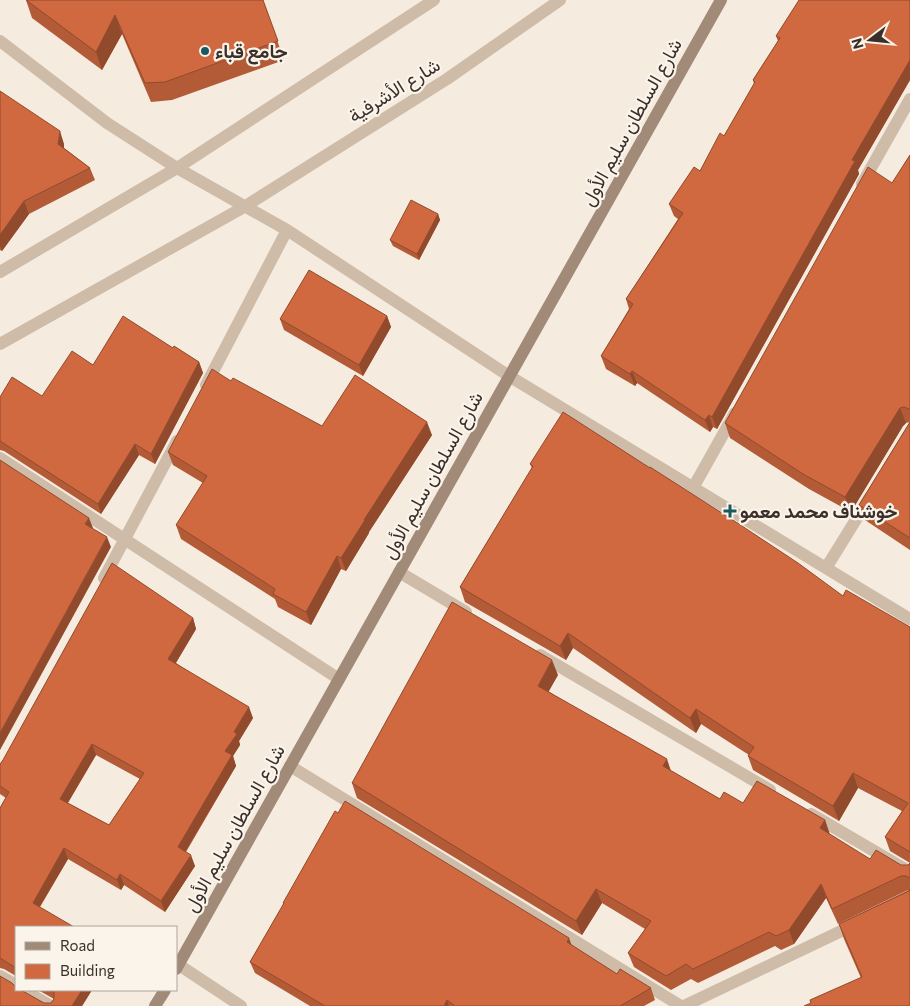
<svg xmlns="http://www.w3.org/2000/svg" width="910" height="1006" font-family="Commissioner,Vazirmatn,sans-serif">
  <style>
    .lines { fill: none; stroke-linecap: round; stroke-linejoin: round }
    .street { stroke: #cebba8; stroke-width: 12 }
    .secondary { stroke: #a28a79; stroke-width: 12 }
    .wall { fill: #b35a37; fill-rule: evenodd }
    .shaded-wall { fill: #924a2d }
    .building { fill: #d06940; stroke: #924a2d; fill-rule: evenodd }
    .poi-dot { fill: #1a5960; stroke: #fbf4eb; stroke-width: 2 }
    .labels { text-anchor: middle; stroke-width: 4.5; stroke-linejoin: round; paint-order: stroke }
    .poi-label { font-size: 19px; font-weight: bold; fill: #3a2f29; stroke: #fbf4eb; text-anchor: start }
    .street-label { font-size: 19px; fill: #3a2f29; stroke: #fbf4eb }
  </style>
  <rect width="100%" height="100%" fill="#f5ebde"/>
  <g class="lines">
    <!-- street -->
    <path class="street" d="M 0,41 L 107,123 L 177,168 L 287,230 L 509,376 L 910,619
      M 862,184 L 910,99
      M 0,272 L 177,168 L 434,0
      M 0,344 L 244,207 L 447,79 L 560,0
      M 206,385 L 287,230
      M 0,458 L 339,679
      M 693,488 L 735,413
      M 826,568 L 870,497
      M 399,572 L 466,612
      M 104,578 L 177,441
      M 540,655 L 770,790
      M 290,766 L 681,1006
      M 811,814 L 910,872
      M 179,965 L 241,1006
      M 0,976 L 16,985
      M 23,990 L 51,1006
      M 684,1006 L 856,924"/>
    <!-- secondary -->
    <path class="secondary" d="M 176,969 L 721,0
      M 155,1006 L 165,990"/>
  </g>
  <!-- wall -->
  <path class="wall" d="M 26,0 L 263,0 L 284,60 L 172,100 L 151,102 L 122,34 L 102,70 L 32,18 Z
    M 910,0 L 910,80 L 858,170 L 859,174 L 717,429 L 713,427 L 710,432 L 637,383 L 635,386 L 606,369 L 601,356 L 629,309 L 626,299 L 678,219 L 674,216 L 669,204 L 700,171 L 724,136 L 754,84 L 753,80 L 778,41 L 776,36 Z
    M 0,91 L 64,144 L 64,148 L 90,168 L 95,180 L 29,214 L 2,251 L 0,250 Z
    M 910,155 L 910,550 L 865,520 L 859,505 L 910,422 L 906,423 L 903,426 L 851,512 L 809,489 L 730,438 L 725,423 L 892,183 Z
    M 438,214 L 440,220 L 419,260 L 393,246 L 390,240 Z
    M 387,316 L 391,327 L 363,376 L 284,330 L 280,319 Z
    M 173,348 L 199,362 L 203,373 L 155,464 L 139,455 L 101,514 L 4,451 L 0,450 L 0,397 L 42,396 L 93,365 Z
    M 231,381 L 322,426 L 432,435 L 369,532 L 369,533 L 346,571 L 341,569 L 311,625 L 278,607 L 275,599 L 181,539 L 176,525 L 203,483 L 173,465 L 168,452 Z
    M 530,464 L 843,596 L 910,627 L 910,863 L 890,851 L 885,837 L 902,811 L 858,788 L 839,821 L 753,770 L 748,756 L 749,755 L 701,724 L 696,733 L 573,648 L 566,660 L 465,602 L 460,587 L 532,468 Z
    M 193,618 L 196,629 L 176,663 L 253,718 L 239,741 L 240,745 L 233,756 L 236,766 L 186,852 L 195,866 L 165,912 L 124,885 L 121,890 L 68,859 L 40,907 L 16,927 L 16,976 L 4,969 L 0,968 L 0,808 L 6,798 L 0,794 L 0,764 ZM 96,755 L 140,779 L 109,825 L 68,803 Z
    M 558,675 L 548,691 L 671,771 L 720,799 L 743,803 L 825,820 L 830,835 L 870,859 L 901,865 L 908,865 L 910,863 L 910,1006 L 861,978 L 844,939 L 839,924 L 909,890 L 906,891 L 838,924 L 826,898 L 794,944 L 781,950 L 775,946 L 698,983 L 691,979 L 671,990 L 634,967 L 628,953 L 645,929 L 602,903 L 582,935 L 357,798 L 352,783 Z
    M 283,903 L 571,945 L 617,974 L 651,988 L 655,1000 L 644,1006 L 310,1006 L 255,973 L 250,962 L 284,904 Z
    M 15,987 L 44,1003 L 51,1003 L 54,999 L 38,990 L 92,990 L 82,1006 L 0,1006 Z"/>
  <!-- shaded-wall -->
  <path class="shaded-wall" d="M 115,15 L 122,34 L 102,70 L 96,52 Z
    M 910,60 L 910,80 L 858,170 L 859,174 L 717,429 L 712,417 L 852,160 Z
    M 60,131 L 64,144 L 63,157 L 58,144 Z
    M 24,201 L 29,214 L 2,251 L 0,246 L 0,235 Z
    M 438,214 L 440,220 L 419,260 L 417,254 Z
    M 387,316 L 391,327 L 363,376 L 359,365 Z
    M 199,362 L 203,373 L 155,464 L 151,454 Z
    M 632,371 L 637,383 L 635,386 L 630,374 Z
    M 900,408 L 906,423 L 903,426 L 851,512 L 845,497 L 898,411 Z
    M 709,415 L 713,427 L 710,432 L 705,420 Z
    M 427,422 L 432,435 L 369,532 L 369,533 L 346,571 L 341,558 L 364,520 Z
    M 135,444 L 139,455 L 101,514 L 98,504 Z
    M 89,518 L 93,528 L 89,535 L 85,524 Z
    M 107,537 L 111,547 L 0,750 L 0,733 Z
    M 337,556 L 341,569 L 311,625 L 306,612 Z
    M 193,618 L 196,629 L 172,669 L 168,659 Z
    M 568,633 L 573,648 L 566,660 L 560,646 Z
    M 552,660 L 558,675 L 544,700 L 538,686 Z
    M 249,707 L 253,718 L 239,741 L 240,745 L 233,756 L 236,766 L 182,857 L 178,847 L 234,732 Z
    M 696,709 L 701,724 L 696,733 L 690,718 Z
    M 92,744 L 96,755 L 64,809 L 60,799 Z
    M 667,759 L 672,774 L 663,766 Z
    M 853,773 L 858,788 L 839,821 L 833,806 Z
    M 825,820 L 830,835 L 820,828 Z
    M 64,848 L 68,859 L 36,913 L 33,903 Z
    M 191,855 L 195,866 L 165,912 L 161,901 Z
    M 120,874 L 124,885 L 121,890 L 117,880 Z
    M 821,884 L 826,898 L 794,944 L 789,930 Z
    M 596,889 L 602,903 L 582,935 L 576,921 Z
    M 569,938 L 573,949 L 567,942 Z
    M 82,990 L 92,990 L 82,1006 L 72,1006 Z
    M 447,1000 L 449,1006 L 444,1006 Z"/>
  <!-- building -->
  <path class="building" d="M 26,0 L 263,0 L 278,41 L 165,82 L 145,83 L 115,15 L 96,52 Z
    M 799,0 L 910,0 L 910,60 L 852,160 L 855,161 L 712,417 L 709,415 L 705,420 L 632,371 L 630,374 L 601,356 L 633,304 L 626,299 L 683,213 L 669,204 L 694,167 L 700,171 L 720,133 L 724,136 L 755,82 L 753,80 L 780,38 L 776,36 Z
    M 0,91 L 60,131 L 58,144 L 90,168 L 24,201 L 0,235 Z
    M 910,155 L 910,410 L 909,409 L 904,407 L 900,408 L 898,411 L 845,497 L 803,474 L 725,423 L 868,167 L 892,183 Z
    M 411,200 L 438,214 L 417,254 L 390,240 Z
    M 309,270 L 387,316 L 359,365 L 280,319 Z
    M 123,316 L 173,348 L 174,346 L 199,362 L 151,454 L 135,444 L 98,504 L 0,441 L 0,397 L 12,377 L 42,396 L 72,351 L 93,365 Z
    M 212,369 L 231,381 L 233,378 L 322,426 L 355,375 L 427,422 L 364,520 L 365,520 L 341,558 L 337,556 L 306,612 L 273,594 L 275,589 L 176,525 L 207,476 L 168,452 Z
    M 563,412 L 650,468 L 650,467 L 739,524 L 798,563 L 843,596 L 846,590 L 910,627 L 910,852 L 885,837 L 908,803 L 853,773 L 833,806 L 748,756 L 754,747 L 696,709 L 690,718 L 568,633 L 560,646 L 460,587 L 533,466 L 530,464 Z
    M 910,422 L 910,538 L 859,505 Z
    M 0,460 L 89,518 L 85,524 L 107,537 L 0,733 Z
    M 112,563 L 193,618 L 168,659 L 249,707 L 234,732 L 237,734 L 225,751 L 232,755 L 178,847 L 191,855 L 161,901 L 120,874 L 117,880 L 64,848 L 33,903 L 74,927 L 16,927 L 16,968 L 0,958 L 0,808 L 9,792 L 0,786 L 0,764 L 3,760 ZM 92,744 L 144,773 L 109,825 L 60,799 Z
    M 452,602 L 552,660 L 538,686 L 667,759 L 663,766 L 720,799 L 724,792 L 743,803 L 757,781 L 825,820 L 820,828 L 870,859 L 876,850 L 901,865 L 908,865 L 910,863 L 910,878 L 906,876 L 901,876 L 832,909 L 821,884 L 789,930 L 776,936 L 769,932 L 693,969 L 686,964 L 666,976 L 628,953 L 651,921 L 596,889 L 576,921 L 352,783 Z
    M 345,801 L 569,938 L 567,942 L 617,974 L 620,969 L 651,988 L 620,1006 L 455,1006 L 447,1000 L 444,1006 L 325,1006 L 250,962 L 284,903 L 283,903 L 335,811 L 338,813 Z
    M 910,889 L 910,1006 L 804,1006 L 811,1003 L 810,1000 L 862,977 L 839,924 L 909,891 Z
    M 0,976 L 12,983 L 16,987 L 16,990 L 21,990 L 44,1003 L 51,1003 L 54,999 L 54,992 L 52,990 L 82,990 L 72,1006 L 0,1006 Z"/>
  <!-- markers -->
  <g class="poi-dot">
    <circle cx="205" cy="51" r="5"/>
    <path d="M727.5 503.5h5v5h5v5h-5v5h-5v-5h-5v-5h5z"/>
  </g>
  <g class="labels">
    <!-- poi labels -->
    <g class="poi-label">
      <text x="215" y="58">جامع قباء</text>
      <text x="740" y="518">خوشناف محمد معمو</text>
    </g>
    <!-- street labels -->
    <g class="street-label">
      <text transform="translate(394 90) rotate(-32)" y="7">شارع الأشرفية</text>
      <text transform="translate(631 122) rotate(-61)" y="7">شارع السلطان سليم الأول</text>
      <text transform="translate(432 475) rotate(-61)" y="7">شارع السلطان سليم الأول</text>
      <text transform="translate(234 828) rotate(-61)" y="7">شارع السلطان سليم الأول</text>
    </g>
  </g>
  <!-- legend -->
  <rect x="15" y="926" width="162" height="65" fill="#fbf4eb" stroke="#aea59d"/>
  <rect x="25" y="942" width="25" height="8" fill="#a28a79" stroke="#aea59d"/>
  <text x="60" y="951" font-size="15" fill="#3a2f29">Road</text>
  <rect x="25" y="964" width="25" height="15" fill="#d06940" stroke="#aea59d"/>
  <text x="60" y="976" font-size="15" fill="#3a2f29">Building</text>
  <!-- north arrow -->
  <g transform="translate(870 40) rotate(254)" stroke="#fbf4eb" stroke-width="4" paint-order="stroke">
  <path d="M0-4L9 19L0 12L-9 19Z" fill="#3a2f29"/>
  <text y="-8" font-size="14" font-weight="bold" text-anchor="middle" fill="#3a2f29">N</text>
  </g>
</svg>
